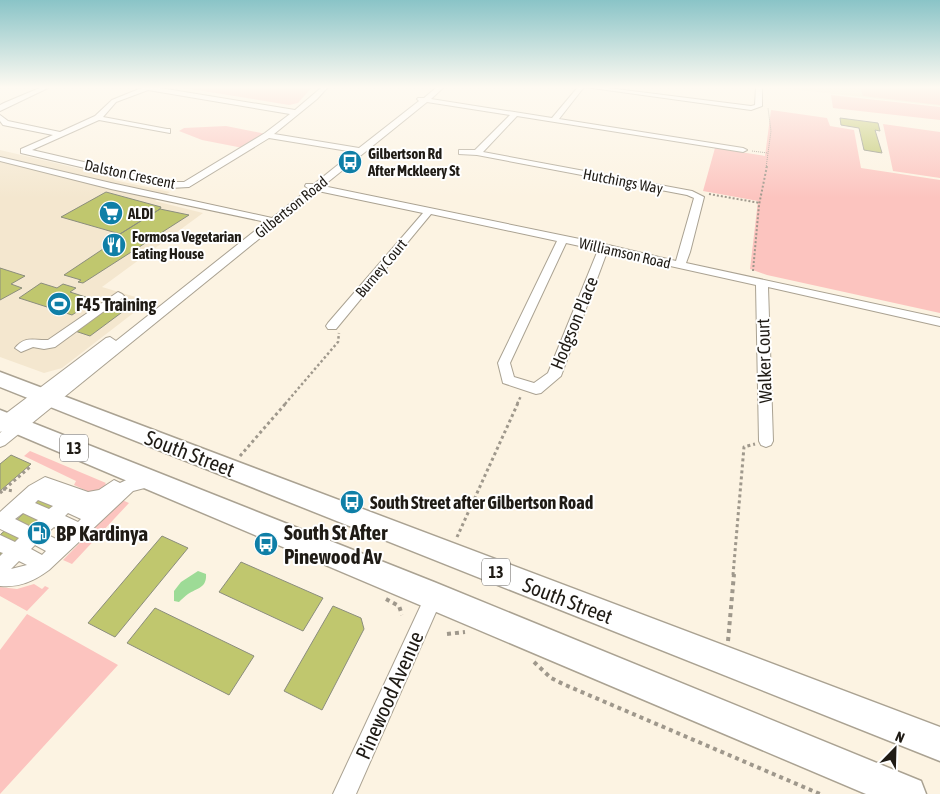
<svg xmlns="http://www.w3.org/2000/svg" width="940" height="794" font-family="'Asap Condensed',sans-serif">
  <rect width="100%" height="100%" fill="#fcf3e2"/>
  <path fill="#f4e7cf" d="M773,87H940V106Z
    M0,150L115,177L114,180L170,192L155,201L203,213L102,287L149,301L62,368L44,373L0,357Z"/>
  <path fill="#fcc4bf" d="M187,87H312L298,103L289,105L185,88Z
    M860,87H940V105L863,96Z
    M831,95L940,107V120L833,108Z
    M771,110L827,118L830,126L854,130L861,168L940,180V313L767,275L750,269L758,201L703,191L715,148L765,156Z
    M883,124L940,132V178L893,171Z
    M226,126L266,134L243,148L202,140L179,131L184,128Z
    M30,451L106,483L105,484L106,485L102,491L93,494L74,485L76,481L24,456Z
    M122,500L129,503L72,564L63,560Z
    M34,584L42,589L45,586L49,588L27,611L0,596V587L17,589Z
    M27,614L118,665L0,794V650Z"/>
  <path fill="#9ddb96" d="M198,571L206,574C207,588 197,588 188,594C185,596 182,599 179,602L174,601V591L181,582Z"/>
  <path fill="#c0c76e" stroke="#8b8d7d" d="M840,118L878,123L880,131L875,130L882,153L864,150L859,128L841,125Z
    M106,192L161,207L160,209L120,234L61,217Z
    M160,209L189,215L83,283L78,282L81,280L64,275L121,237L120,234Z
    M0,268L25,276L11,284L22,288L0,300Z
    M41,283L57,288L63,284L76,288L70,292L95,300L72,315L19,298Z
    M110,305L125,310L90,336L75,331Z
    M11,455L31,464L0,491V464Z
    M49,490L64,497L0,557V535Z
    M162,536L188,548L115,637L88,623Z
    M241,562L323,598L303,631L219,592Z
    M333,606L361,618L364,629L322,710L284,691Z
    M155,608L254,656L229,695L127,643Z"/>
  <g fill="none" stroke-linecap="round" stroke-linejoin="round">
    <g stroke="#aaa292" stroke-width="2">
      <path id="minor" d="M42,87H50L0,111V105L4,103Z
        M144,87H154L295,110L322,87H328L317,99L274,134L359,148L419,101L417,99L418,98H424L437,87H444L431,99L552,118L578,87H584L559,119L743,148L747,150L743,152L517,116L483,152L692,191L704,197L690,252L686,263L940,318V326L768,287L773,441L771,445L766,447L761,445L759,441L756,285L607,252L561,376L541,393L536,394L503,383L498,363L557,241L431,214L336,329H328L326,326L328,323L423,213L318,191L5,445L0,447V433L2,431L0,432V418L106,338L110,337L116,341L266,222L111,189L0,161V157L111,183L272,218L309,189L305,186L306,184H314L354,152L269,138L189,187L170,188L21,153V149L53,135L3,125L0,121V115L8,121L60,132L95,116L112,100ZM148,90L290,114L265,133L184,182H170L32,150L99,120L170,133V129H167L103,117L116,102ZM427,102L510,115L475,150H459V154L477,155L687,195L694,198L676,261L604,244L323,186ZM566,243L598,250L548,373L534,383L514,377L510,363Z
        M585,87H600L751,106L755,105L756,87H762V106L751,110Z
        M118,292L122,294L124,296L122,298L55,347L44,349L33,347L21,352L15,348C25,335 35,341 48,340Z
        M150,473L156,475L158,480L156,485L133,491L49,570C34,581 19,588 0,586V556L3,553L0,552V535L15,542L19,538L0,529V512L29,486L45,477L88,492L99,490L114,480L120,483L137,475ZM38,500L53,506L49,509L35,503ZM23,513L38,520L31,527L15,519ZM68,513L81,519L78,522L65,516ZM54,527L66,533L58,540L46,534ZM35,545L46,551L42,555L31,549ZM19,561L27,565L11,569Z
        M434,587L440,590L443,596L356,794H333L428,590Z"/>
    </g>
    <g stroke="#aaa292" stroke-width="3">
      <path id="highway" d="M0,372L940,727V761L0,387Z
        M0,410L434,582L921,781L926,794H866L0,427Z"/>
    </g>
    <path stroke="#9f988c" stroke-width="1" stroke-dasharray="1 1" stroke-linecap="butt" d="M752,151L768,153
      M766,168L771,131L768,108"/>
    <path stroke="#9f988c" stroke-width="2" stroke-dasharray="2 2" stroke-linecap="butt" d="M709,194L760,203
      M753,271L759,205L767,166"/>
    <path stroke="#9f988c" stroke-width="2.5" stroke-dasharray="2.5 2.5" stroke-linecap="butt" d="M285,404L338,342L339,333
      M517,404L521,396"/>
    <path stroke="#9f988c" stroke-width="3" stroke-dasharray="3 3" stroke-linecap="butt" d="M240,456L286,403
      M3,489L13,491
      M0,493L30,467
      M457,537L518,403
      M733,575L744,447L755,444"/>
    <path stroke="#9f988c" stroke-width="4" stroke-dasharray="4 4" stroke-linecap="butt" d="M386,599L399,606L402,615
      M447,634L465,632
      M728,641L734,574
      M534,662L551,678L563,684L820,794"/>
    <use href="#minor" fill="#fff" fill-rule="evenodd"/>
    <use href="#highway" fill="#fff" fill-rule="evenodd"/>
  </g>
  <linearGradient id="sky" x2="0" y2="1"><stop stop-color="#8ac4c7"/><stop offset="0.44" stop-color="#fefaf2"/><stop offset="1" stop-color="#fefaf2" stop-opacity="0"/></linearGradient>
  <rect width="940" height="198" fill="url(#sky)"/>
  <defs>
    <g id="bus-disc" transform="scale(1.25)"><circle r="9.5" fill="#0f7fa7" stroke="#fff"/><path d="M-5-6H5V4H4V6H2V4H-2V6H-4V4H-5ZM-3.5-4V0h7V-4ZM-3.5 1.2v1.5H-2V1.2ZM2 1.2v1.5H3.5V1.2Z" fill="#fff"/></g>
    <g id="supermarket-disc" transform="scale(1.25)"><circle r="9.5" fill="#0f7fa7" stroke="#fff"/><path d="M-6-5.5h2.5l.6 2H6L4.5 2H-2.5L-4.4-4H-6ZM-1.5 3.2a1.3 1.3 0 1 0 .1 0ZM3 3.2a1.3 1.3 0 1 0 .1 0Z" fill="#fff"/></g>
    <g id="restaurant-disc" transform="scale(1.25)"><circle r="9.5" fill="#0f7fa7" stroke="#fff"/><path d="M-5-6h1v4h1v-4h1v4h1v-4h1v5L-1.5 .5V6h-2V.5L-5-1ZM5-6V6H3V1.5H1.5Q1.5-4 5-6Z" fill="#fff"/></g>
    <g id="stadium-disc" transform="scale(1.25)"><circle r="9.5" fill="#0f7fa7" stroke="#fff"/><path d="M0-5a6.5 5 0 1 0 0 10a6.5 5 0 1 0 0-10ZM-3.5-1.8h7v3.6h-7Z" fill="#fff"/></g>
    <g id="fuel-disc" transform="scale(1.25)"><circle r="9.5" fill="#0f7fa7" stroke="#fff"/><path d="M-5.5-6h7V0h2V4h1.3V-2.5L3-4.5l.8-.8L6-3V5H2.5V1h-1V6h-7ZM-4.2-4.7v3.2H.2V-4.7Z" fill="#fff"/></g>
  </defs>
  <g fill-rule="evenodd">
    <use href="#bus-disc" x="350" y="162"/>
    <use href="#supermarket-disc" x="111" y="213"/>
    <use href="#restaurant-disc" x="114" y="245"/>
    <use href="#stadium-disc" x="59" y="304"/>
    <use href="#bus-disc" x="352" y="502"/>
    <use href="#fuel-disc" x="39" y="533"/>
    <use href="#bus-disc" x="266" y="544"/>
  </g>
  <g text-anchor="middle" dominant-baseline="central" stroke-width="4" stroke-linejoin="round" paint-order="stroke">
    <g font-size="15" font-weight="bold" fill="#1f1b15" stroke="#fff" text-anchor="start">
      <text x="368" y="153">Gilbertson Rd<tspan x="368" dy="17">After Mckleery St</tspan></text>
      <text x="128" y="213">ALDI</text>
      <text x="132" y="236">Formosa Vegetarian<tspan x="132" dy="17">Eating House</tspan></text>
    </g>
    <g font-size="15" fill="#1f1b15" stroke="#fff">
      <text transform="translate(130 174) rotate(12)">Dalston Crescent</text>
      <text transform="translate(623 181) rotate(11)">Hutchings Way</text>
      <text transform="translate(291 207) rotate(-39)">Gilbertson Road</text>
      <text transform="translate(625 253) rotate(13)">Williamson Road</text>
      <text transform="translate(381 268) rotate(-50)">Burney Court</text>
    </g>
    <g fill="#fff" stroke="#625f5b" stroke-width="1">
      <rect x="60" y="434.5" width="28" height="27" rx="4"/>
      <rect x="482" y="558.5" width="28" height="27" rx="4"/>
    </g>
    <g font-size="16" font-weight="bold" fill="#1f1b15">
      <text x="74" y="448">13</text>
      <text x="496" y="572">13</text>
    </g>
    <g font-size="18" font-weight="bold" fill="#1f1b15" stroke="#fff" text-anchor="start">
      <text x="76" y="304">F45 Training</text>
      <text x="370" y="502">South Street after Gilbertson Road</text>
    </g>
    <g font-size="18" fill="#1f1b15" stroke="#fff">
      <text transform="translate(574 323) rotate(-68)">Hodgson Place</text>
      <text transform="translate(764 361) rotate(-92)">Walker Court</text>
    </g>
    <g font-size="21" fill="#1f1b15" stroke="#fff">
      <text transform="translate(190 453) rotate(21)">South Street</text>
      <text transform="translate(568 600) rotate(21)">South Street</text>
      <text transform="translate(389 695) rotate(-66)">Pinewood Avenue</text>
    </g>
    <g font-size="21" font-weight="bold" fill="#1f1b15" stroke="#fff" text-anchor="start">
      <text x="284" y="532">South St After<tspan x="284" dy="24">Pinewood Av</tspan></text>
      <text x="56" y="533">BP Kardinya</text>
    </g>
  </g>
  <g transform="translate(895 749) rotate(23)" stroke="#ffffff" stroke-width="4" paint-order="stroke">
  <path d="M0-4L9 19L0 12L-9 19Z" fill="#1f1b15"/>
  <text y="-8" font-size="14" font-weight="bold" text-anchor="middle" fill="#1f1b15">N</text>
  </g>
</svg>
